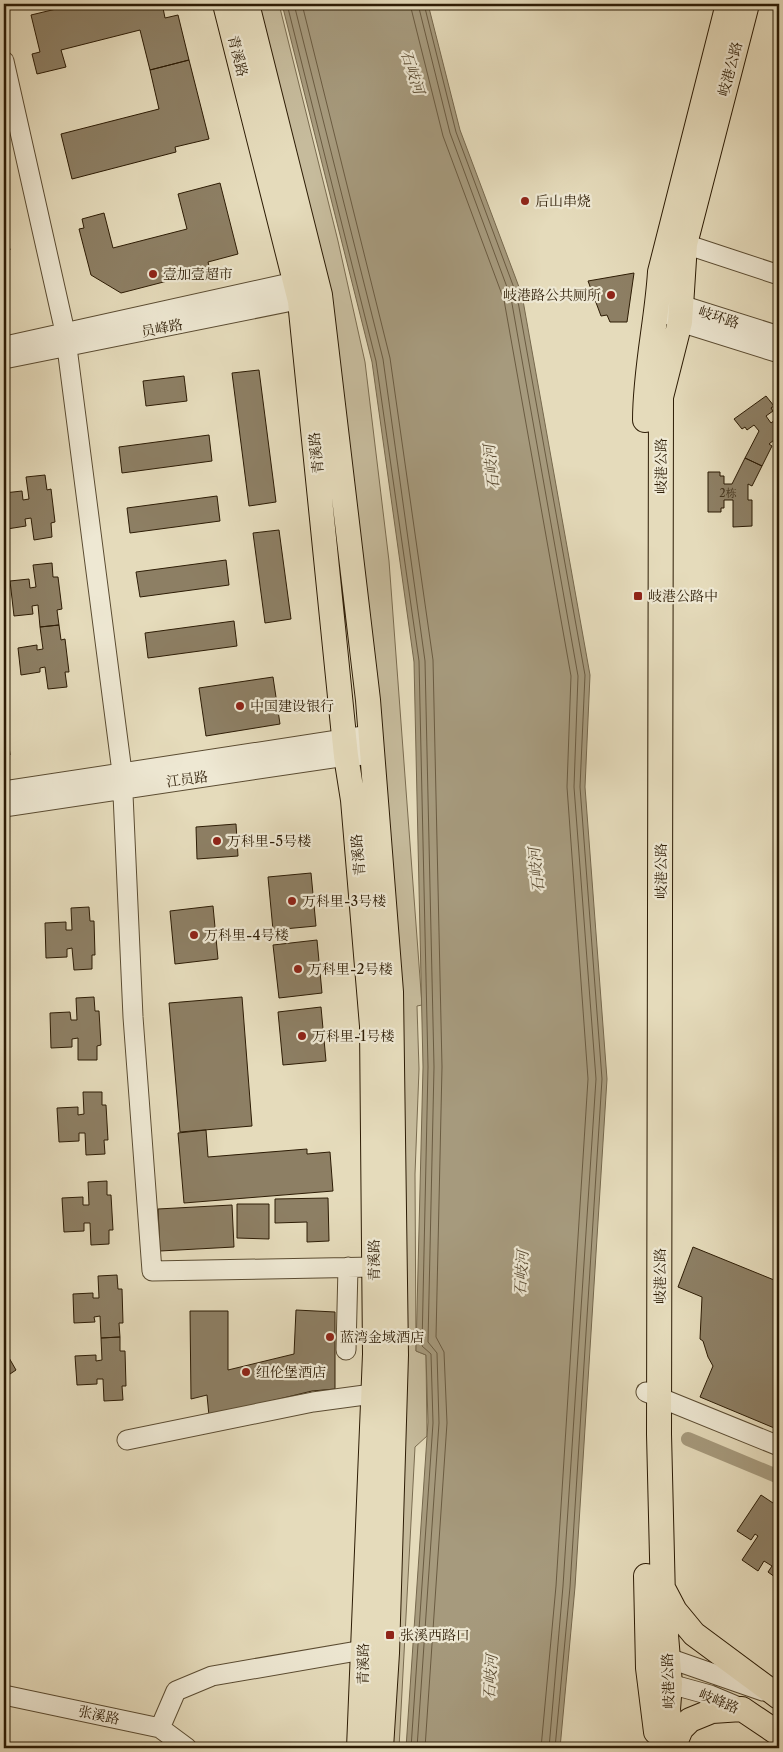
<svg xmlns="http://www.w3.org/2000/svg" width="783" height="1752" font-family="'Libre Caslon Text','Noto Serif SC',serif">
  <rect width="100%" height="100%" fill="#e5dbbb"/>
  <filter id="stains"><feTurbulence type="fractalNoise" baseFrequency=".004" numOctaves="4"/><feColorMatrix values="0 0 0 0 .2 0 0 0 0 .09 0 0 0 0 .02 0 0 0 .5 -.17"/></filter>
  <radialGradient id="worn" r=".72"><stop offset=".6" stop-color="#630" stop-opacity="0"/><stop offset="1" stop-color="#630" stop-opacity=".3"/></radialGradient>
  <path fill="#c6bb9c" stroke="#7a6c50" d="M255,4H279L338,241L365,362L389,561L422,1005L417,1006L419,1069L415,1174L416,1351L426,1355L427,1436L415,1447L399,1748H384L386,792Z"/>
  <path fill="#a69a7d" stroke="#76684d" d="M282,4H428L460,130L522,295L590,675L585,787L607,1079L575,1587L560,1748H406L428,1422L426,1355L416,1351L423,1067L414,662L372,362Z"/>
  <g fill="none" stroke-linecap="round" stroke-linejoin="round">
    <path stroke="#6a5b41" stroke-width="1" d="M287,4L376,361L419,661L428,1067L422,1346L431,1354L433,1423L411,1748
      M294,4L383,359L425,661L434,1067L428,1342L437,1353L439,1423L417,1748
      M302,4L390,358L433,660L442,1067L436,1337L444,1352L447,1423L425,1748
      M410,4L443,136L504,300L571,676L567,787L588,1079L556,1586L541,1748
      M418,4L450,133L511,298L578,676L574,787L596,1079L563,1586L549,1748
      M424,4L456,132L517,296L585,675L580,787L602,1079L570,1587L555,1748"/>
    <path stroke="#a69a7d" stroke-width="14" d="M688,1439L779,1477"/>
  </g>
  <path fill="#8d7f64" stroke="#2d1c05" d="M77,4H175L163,8L165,18L178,15L189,60L150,70L140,30L61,50L66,67L37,74L32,54L40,52L31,15Z
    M189,60L209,139L175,147L176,152L72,179L61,134L159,109L150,70Z
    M220,183L238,254L208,262L210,270L121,293L91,275L79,229L84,228L82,219L104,213L113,248L187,229L178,194Z
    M8,241L10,250L6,251L9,260L5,261L6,266H4V242Z
    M634,273L627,322H610L607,315L601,316L588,281Z
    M259,370L276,502L249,506L232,373Z
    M184,376L187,401L146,406L143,381Z
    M766,396L774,406L771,408L773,411L766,416L771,423L779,417V436L769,444L772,446L762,466L745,458L759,431L754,425L747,430L745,427L742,429L734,419Z
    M209,435L212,461L122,473L119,447Z
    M745,458L762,466L752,486L748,484V500H752V526L733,527V500H724V508H721V512H708V472H720V476H724V484H732Z
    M45,475L47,490L51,489L55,522L51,523L52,537L34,540L31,518L25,519L26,526L7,529L4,493L22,491L23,500L29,499L26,477Z
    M217,496L220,521L130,533L127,508Z
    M279,530L291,619L265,623L253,533Z
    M226,560L229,585L140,597L136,572Z
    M52,563L53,577H58L62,609L57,610L59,625L40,627L38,605L32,606L33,614L14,616L10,581L29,579L30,588L36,587L33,565Z
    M234,621L237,646L148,658L145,633Z
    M59,625L61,640L65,639L69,672H65L67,687L48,689L45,667L40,668V672L21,675L18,648L37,645V650L43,649L40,627Z
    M273,677L280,724L206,736L199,688Z
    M8,736L10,755H4V737Z
    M236,824L238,856L197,859L196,827Z
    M311,873L316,926L273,930L268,877Z
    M213,906L218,959L175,964L170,911Z
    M89,907L90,921H94L95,955H92V969L74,970L72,948L67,949V957L46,958L45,923L66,922V930H72L71,908Z
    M317,940L322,993L279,998L273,945Z
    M94,997L95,1011H99L101,1045L97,1046V1060H78V1038L72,1039V1047L51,1048L50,1013L70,1012L71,1020H77L76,998Z
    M242,997L252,1126L180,1132L169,1003Z
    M321,1007L326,1061L283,1065L278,1012Z
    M83,1092H102V1105H106L108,1140H104L105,1154L86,1155L85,1133H79V1141L59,1142L57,1108L78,1107V1115L84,1114Z
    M206,1130L208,1157L307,1149V1154L330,1152L333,1191L184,1203L178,1133Z
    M107,1181V1195H111L113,1230H109V1244L91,1245L90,1223H84V1231L64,1232L62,1198L83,1197V1205H89L88,1182Z
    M328,1198L329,1241L307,1242V1222L275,1223V1199Z
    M237,1204H269V1239L237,1238Z
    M232,1205L234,1247L160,1251L158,1209Z
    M693,1247L779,1282V1430L700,1397L713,1366L708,1357L703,1341L700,1339L702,1297L678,1287Z
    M117,1275L118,1289H122L123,1323H119L120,1337L101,1338L100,1316L94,1317L95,1322L74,1323L73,1294L93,1293V1298H99L98,1276Z
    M296,1310L335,1312V1389L312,1391L209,1416L207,1395L191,1399L190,1311H228V1370L294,1354Z
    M120,1337V1351H125L126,1386H122L123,1400L104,1401L103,1379H97V1384L77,1385L75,1356L96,1355V1361L102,1360L101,1338Z
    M4,1349L16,1370L4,1378Z
    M761,1495L779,1507V1580L768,1572L772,1566L764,1561L758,1571L742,1560L758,1536L755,1534L751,1540L737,1531Z"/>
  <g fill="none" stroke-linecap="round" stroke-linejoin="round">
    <g stroke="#5b4c32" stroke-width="21">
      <path id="minor" d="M4,61L65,332L122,772L133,1017L152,1271L374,1267
        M685,244L779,275
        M668,306L681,305L779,336
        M658,307L680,322L779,353
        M10,345L308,279
        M4,359L312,297
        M4,791L370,735
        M4,807L346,756L371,755
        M346,1350L348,1267
        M646,1392L779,1446
        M127,1440L313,1402L387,1392
        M4,1695L160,1728L187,1748
        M741,1708L710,1695L670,1684L648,1668L668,1658L763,1691
        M160,1728L176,1691L212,1676L363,1650L377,1652"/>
    </g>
    <g stroke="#2d1c05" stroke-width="26">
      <path id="major" d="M225,4L300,301L346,756L353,800L372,1026L375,1354L359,1748
        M247,4L320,295L368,700L391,992L396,1355L387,1653L381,1748
        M645,420C645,370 657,321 660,272L728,4
        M646,1576L648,1668L656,1732
        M664,1590L675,1611L694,1634L779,1697
        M672,1748L668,1709L670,1684L663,1598L659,1434L661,397L680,322L685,244L747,4
        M673,1748L681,1729L690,1720L712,1711L742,1709L779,1734"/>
    </g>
    <use href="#minor" stroke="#eee8d3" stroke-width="19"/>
    <use href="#major" stroke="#e5dbbb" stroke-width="24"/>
  </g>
  <g fill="#8f2418" stroke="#eee8d3" stroke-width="2">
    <circle cx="525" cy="201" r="5"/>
    <circle cx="153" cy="274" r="5"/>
    <circle cx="611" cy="295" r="5"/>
    <rect x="633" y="591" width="10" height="10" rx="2.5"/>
    <circle cx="240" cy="706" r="5"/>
    <circle cx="217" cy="841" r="5"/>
    <circle cx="292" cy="901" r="5"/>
    <circle cx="194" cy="935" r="5"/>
    <circle cx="298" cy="969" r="5"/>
    <circle cx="302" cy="1036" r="5"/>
    <circle cx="330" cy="1337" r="5"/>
    <circle cx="246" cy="1372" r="5"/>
    <rect x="385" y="1630" width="10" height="10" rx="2.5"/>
  </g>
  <g text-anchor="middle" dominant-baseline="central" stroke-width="4.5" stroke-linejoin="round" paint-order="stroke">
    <g font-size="11" fill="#45351d">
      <text x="728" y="493">2栋</text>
    </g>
    <g font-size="14" fill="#2d1c05" stroke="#eee8d3">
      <text transform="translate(238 56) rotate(76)">青溪路</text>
      <text transform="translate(730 69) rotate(-75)">岐港公路</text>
      <text transform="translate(719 317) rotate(18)">岐环路</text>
      <text transform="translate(162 328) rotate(-11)">员峰路</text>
      <text transform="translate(316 453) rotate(-96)">青溪路</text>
      <text transform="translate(661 466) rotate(-90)">岐港公路</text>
      <text transform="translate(187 779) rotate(-8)">江员路</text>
      <text transform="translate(358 855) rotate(-95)">青溪路</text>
      <text transform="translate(661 871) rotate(-90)">岐港公路</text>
      <text transform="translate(374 1260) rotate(-91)">青溪路</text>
      <text transform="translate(660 1276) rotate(-90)">岐港公路</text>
      <text transform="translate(363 1664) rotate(-89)">青溪路</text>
      <text transform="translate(668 1681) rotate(-92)">岐港公路</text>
      <text transform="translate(719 1701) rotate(22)">岐峰路</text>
      <text transform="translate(99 1715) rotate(12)">张溪路</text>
    </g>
    <g font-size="14" fill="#2d1c05" stroke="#eee8d3" text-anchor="start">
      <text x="535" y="201">后山串烧</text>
      <text x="163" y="274">壹加壹超市</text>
      <text x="601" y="295" text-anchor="end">岐港路公共厕所</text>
      <text x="648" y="596">岐港公路中</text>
      <text x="250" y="706">中国建设银行</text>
      <text x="227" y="841">万科里-5号楼</text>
      <text x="302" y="901">万科里-3号楼</text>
      <text x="204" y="935">万科里-4号楼</text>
      <text x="308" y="969">万科里-2号楼</text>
      <text x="312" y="1036">万科里-1号楼</text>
      <text x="340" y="1337">蓝湾金域酒店</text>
      <text x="256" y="1372">纽伦堡酒店</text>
      <text x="400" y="1635">张溪西路口</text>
    </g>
    <g font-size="15" font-style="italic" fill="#5d4e35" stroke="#eee8d3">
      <text transform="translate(413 72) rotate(72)">石岐河</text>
      <text transform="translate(491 467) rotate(-96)">石岐河</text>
      <text transform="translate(536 870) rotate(-96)">石岐河</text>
      <text transform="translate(521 1273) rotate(-86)">石岐河</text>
      <text transform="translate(490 1677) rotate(-86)">石岐河</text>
    </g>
  </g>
  <rect width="783" height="1752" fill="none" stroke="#e5dbbb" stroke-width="20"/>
  <rect x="5" y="5" width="773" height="1742" fill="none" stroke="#2d1c05" stroke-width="2.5"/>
  <rect x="10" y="10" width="763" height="1732" fill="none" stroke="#2d1c05"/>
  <rect width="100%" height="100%" filter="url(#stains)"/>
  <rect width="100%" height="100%" fill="url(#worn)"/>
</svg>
